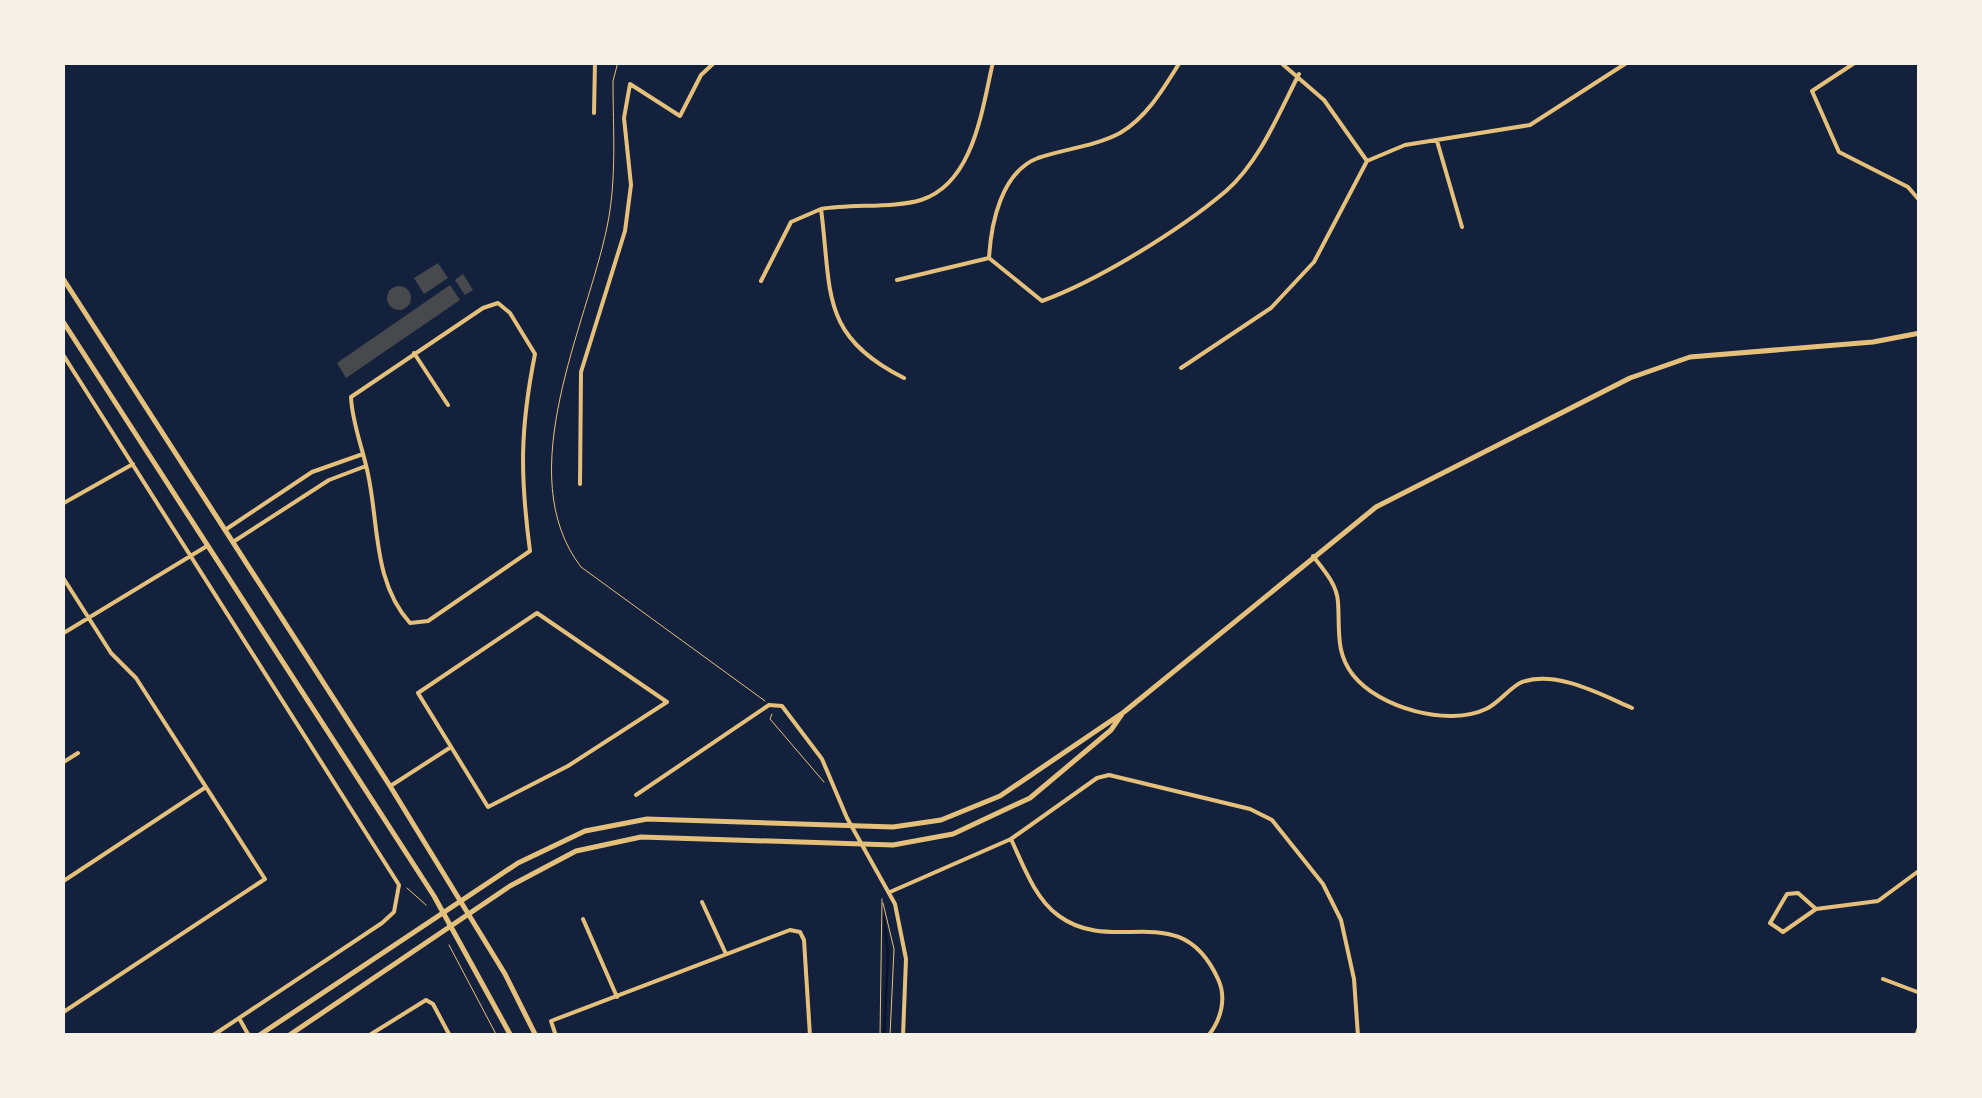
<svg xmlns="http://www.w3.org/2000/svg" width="1982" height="1098" font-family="'Alegreya Sans',sans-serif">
  <rect width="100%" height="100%" fill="#14213d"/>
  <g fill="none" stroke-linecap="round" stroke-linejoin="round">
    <path stroke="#0b132b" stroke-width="2.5" d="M884,1036L888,953L884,917"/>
  </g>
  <path fill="#48494c" d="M438,263L448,278L424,294L414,278Z
    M463,274L473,290L465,295L455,280Z
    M450,285L460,300L346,378L337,363Z
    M387 298a12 12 0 1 1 24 0a12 12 0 1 1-24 0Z"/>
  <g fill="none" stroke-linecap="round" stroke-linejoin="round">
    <path stroke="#e5c07b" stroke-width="1" d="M618,62L613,81C613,129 617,180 607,227C587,325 510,474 581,567L765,701
      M772,714L770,719L824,782
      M407,888L426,905
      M883,903L894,949L890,1036
      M449,945L497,1036
      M880,1036L882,899"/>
    <path stroke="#e5c07b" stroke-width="4" d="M1280,62L1324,100L1367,161
      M1856,62L1812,91L1839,152L1908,187L1920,201
      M594,113L595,62
      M1437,141L1462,227
      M989,258L1042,301C1099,280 1180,230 1226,191C1260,161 1279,113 1299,74
      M897,280L989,258C991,224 1001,172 1038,158C1064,149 1096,146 1120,133C1147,117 1164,88 1180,62
      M761,281L791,222L821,209
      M498,303L510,313L535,354C520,429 520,475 530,551L428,621L410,623C373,582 379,525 368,474C363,449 352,423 351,397L483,308Z
      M62,353L399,885L394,912L382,923L212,1036
      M414,353L448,405
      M1181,368L1271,308L1314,262L1367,161L1405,145L1530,125L1628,62
      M904,378C819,335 832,292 821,209C850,204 895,208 921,200C974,183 982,109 993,62
      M580,484L581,372L625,231L631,185L624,118L630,84L680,116L701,75L715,62
      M62,504L133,464
      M225,530L312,472L363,454
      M233,542L329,480L366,466
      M1313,556C1323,569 1337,584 1338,602C1340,629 1335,652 1353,675C1379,708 1448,727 1486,709C1499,703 1510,687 1522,682C1557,670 1602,695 1632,708
      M62,576L111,653L136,678L265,879L62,1013
      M537,613L667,702L568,766L488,807L418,693Z
      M62,634L207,546
      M62,763L78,753
      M392,785L451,747
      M636,795L769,705L782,706L822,759L847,818L895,904L906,959L903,1036
      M1011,839C1023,865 1035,899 1059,916C1115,957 1180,896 1218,979C1227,998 1221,1020 1208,1036
      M62,882L206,787
      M890,892L1011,839L1097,778L1109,775L1250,809L1272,820L1323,884L1341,920L1354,979L1358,1036
      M702,902L726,954
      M1816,909L1798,893L1787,894L1770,923L1783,932L1816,909L1878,901L1920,870
      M583,919L617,997
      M1883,979L1920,993
      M239,1018L249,1036
      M368,1036L426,1000L433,1004L450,1036
      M556,1036L551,1021L790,930L800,932L804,940L810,1036
      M1916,1036L1920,1025"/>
    <path stroke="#e5c07b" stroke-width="5" d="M62,277L390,786L505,974L536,1036
      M62,320L434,896L511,1036"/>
    <path stroke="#e5c07b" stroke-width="5" d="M258,1036L518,863L585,831L647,819L893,827L941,820L1000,796L1124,712L1376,507L1630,378L1690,357L1873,342L1920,333
      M288,1036L510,886L576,851L641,837L893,845L953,834L1030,798L1111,730L1122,714"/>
  </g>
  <rect width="1982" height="1098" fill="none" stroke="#f6f1e7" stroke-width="130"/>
</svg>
